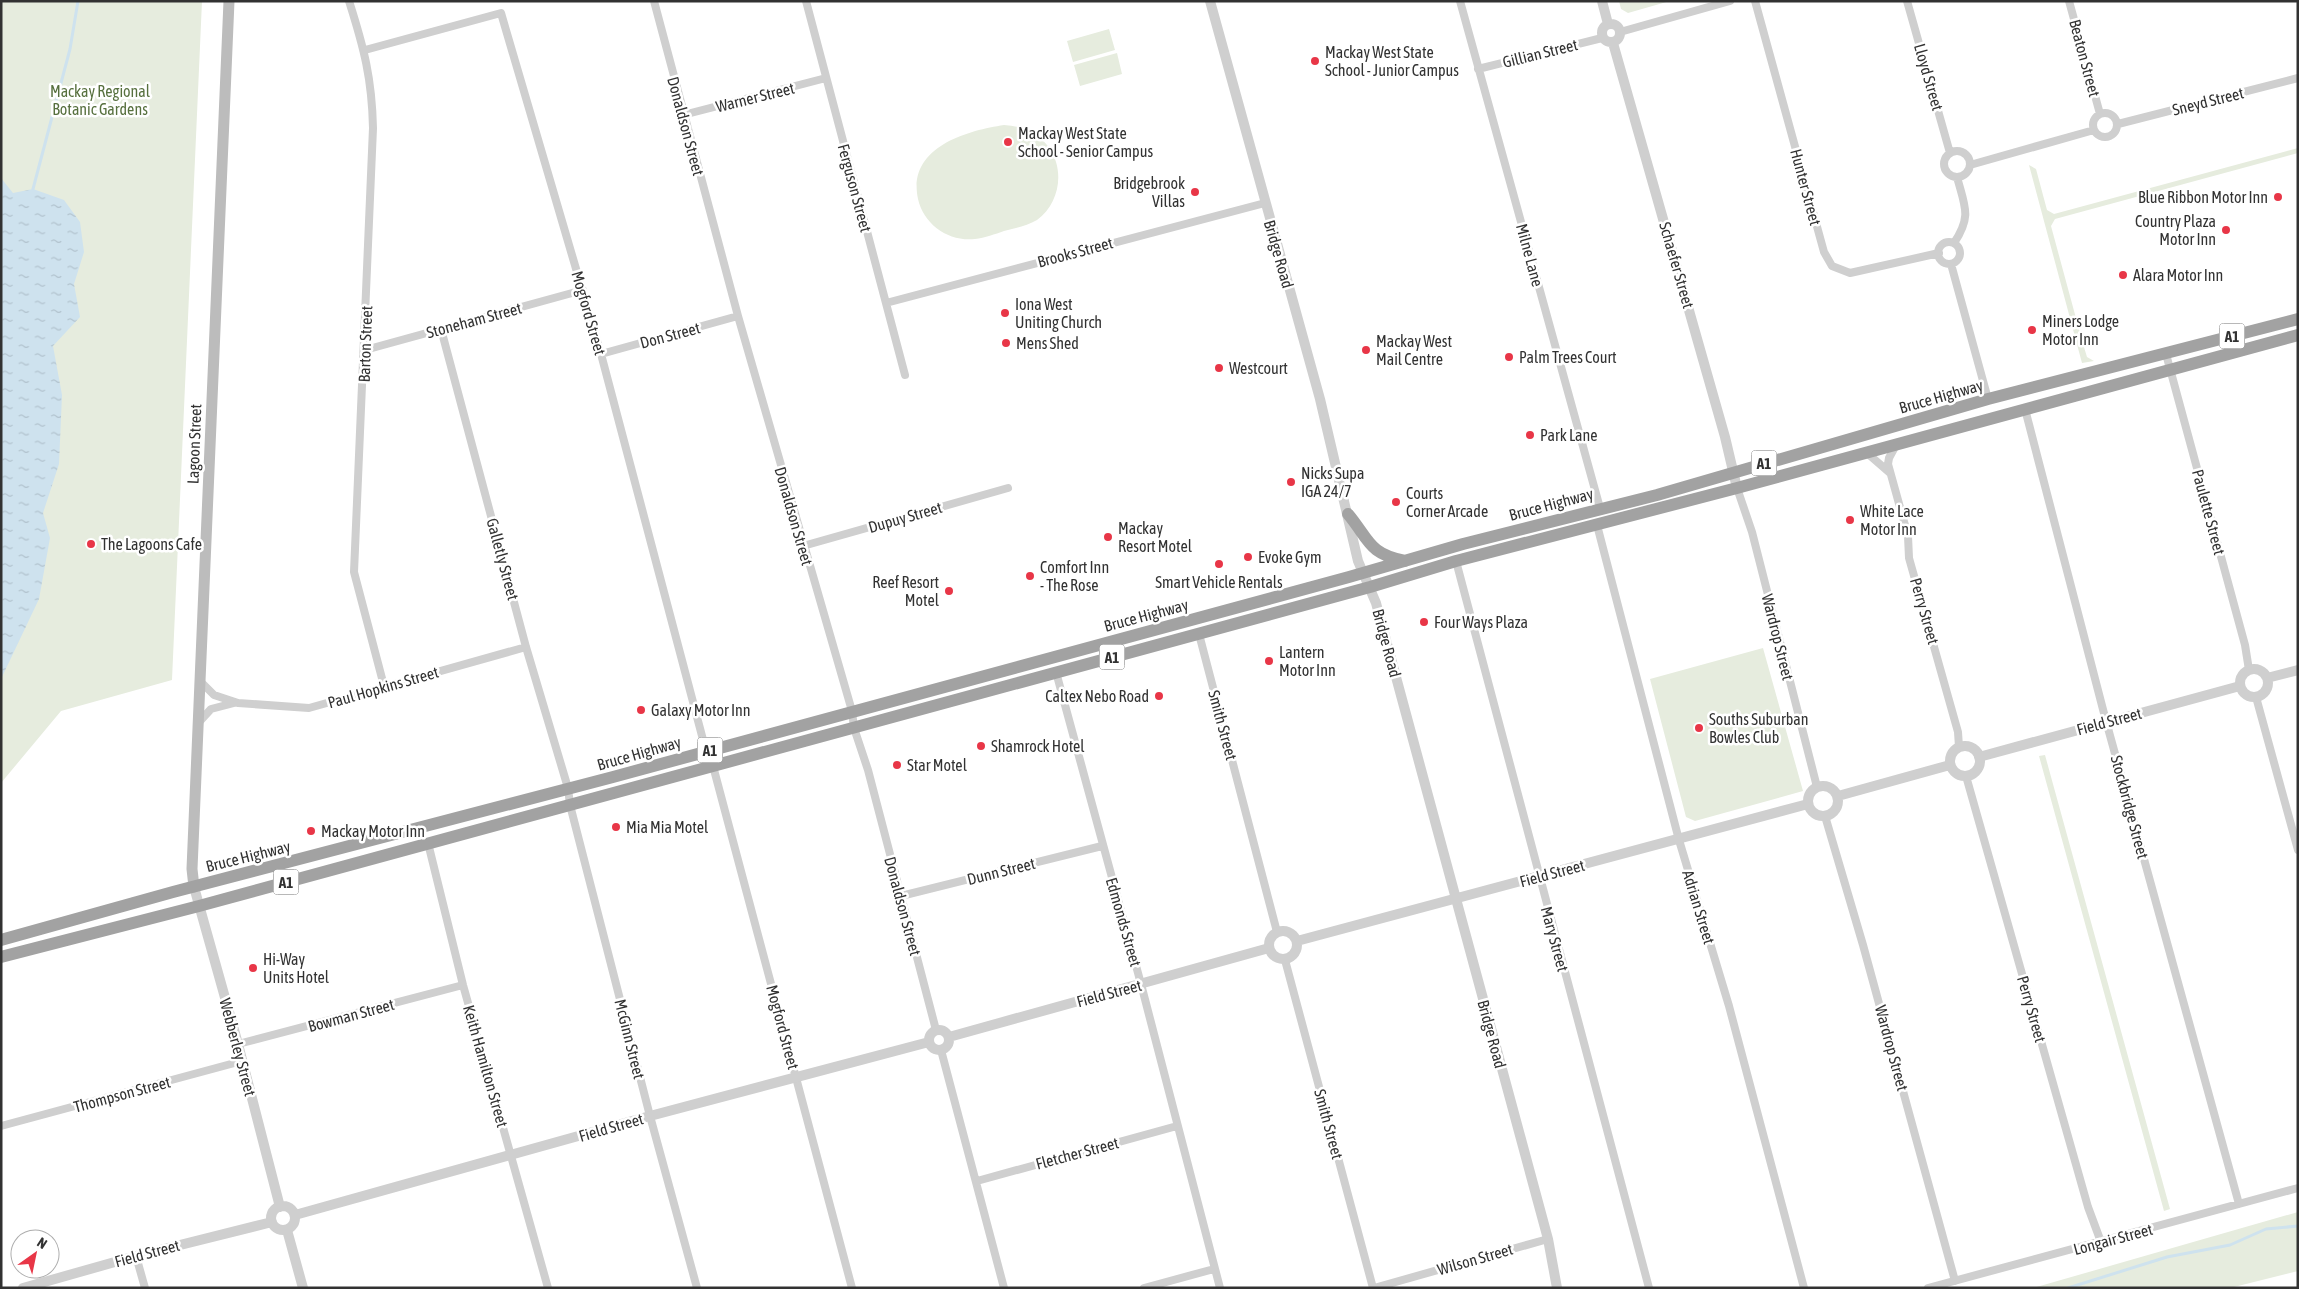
<svg xmlns="http://www.w3.org/2000/svg" width="2299" height="1289" font-family="'Asap Condensed',sans-serif">
  <defs>
    <pattern id="water-ripples" width="26" height="14" patternUnits="userSpaceOnUse" patternTransform="scale(1.25)"><rect width="26" height="14" fill="#cee2ee"/><path d="M2 4q2-2 4 0t4 0M15 11q2-2 4 0t4 0" fill="none" stroke="#b1c2cd"/></pattern>
  </defs>
  <rect width="100%" height="100%" fill="#fff"/>
  <path fill="#e6ecde" d="M1,1H202L172,680L61,711L1,783Z
    M1619,1H1670L1628,13L1621,9Z
    M1109,29L1115,50L1073,62L1067,41Z
    M1117,53L1122,74L1080,86L1074,65Z
    M1004,125C1023,126 1039,133 1050,149C1065,172 1059,204 1037,220C1027,226 1015,228 1004,231C995,234 985,238 975,239C949,242 924,225 918,199C907,148 965,131 1004,125Z
    M2298,148V153L2055,219L2051,226L2083,344L2087,357L2094,361L2082,363L2029,165L2036,169L2047,210L2054,214Z
    M1763,648L1803,791L1695,821L1686,817L1650,679Z
    M2045,755L2170,1209L2164,1211L2039,756Z
    M2298,1212V1271L2230,1288H2033Z"/>
  <path fill="url(#water-ripples)" d="M1,178L13,193L33,189L64,200L80,222L84,252L74,284L80,317L53,346L62,395L59,464L43,513L50,538L39,599L1,679Z"/>
  <g fill="none" stroke-linecap="round" stroke-linejoin="round">
    <path stroke="#cee2ee" stroke-width="3" d="M33,189L70,49L78,1
      M2068,1288L2167,1257L2230,1245L2266,1229L2298,1226"/>
    <path stroke="#cfcfcf" stroke-width="8" d="M349,1C364,48 372,79 373,128L354,572L384,686
      M654,1L738,316L852,711L854,728L868,770L936,1030
      M806,1L905,375
      M1460,1L1600,508
      M1755,1L1824,252L1832,266L1850,273L1939,253
      M1907,1L1950,153
      M2069,1L2100,114
      M1620,32L1730,1
      M365,50L501,13L601,354L706,751
      M1478,69L1602,38
      M2093 125a12 12 0 1 1 24 0a12 12 0 1 1-24 0Z
      M683,115L826,78
      M2118,124L2298,78
      M1944 164a13 13 0 1 1 26 0a13 13 0 1 1-26 0Z
      M1970,165L2094,130
      M1938 253a11 11 0 1 1 22 0a11 11 0 1 1-22 0Z
      M1954,243C1972,216 1965,207 1957,177
      M1951,264L1988,399
      M886,303L1265,203
      M441,329L526,647L568,788L570,805L650,1116L697,1288
      M365,350L583,290
      M601,354L738,316
      M2166,354L2245,645L2249,670
      M2025,409L2106,721L2239,1204
      M1896,445L1889,458L1888,464L1908,536L1909,558L1958,732L1959,747
      M1867,453L1890,473
      M1737,488L1752,532L1817,787
      M1597,525L1679,840L1729,1006L1804,1288
      M803,546L1008,488
      M1456,561L1649,1288
      M1199,634L1277,932
      M1056,672L1141,984L1220,1288
      M200,681L214,695L238,703L309,708L526,647
      M2256,697L2298,850
      M200,721L211,709L234,703
      M713,766L852,1288
      M1966,776L2088,1207L2101,1242
      M1825,816L1863,945L1955,1281
      M428,843L463,985L548,1288
      M901,896L1102,846
      M1285,960L1373,1288
      M238,1044L463,985
      M941,1050L1004,1288
      M1,1126L242,1061
      M977,1181L1177,1126
      M136,1256L145,1288
      M1144,1288L1214,1269
      M1374,1288L1548,1239
      M1928,1288L2298,1188"/>
    <path stroke="#cfcfcf" stroke-width="10" d="M1210,1L1320,399L1358,561L1376,603L1548,1239L1557,1288
      M1602,1L1608,24
      M1602 33a9 9 0 1 1 18 0a9 9 0 1 1-18 0Z
      M1613,43L1725,437L1737,488
      M2240 683a14 14 0 1 1 28 0a14 14 0 1 1-28 0Z
      M2267,678L2298,670
      M1950 761a15 15 0 1 1 30 0a15 15 0 1 1-30 0Z
      M1979,757L2240,686
      M1808 801a15 15 0 1 1 30 0a15 15 0 1 1-30 0Z
      M1838,796L1950,765
      M194,887L238,1044L280,1207
      M1269 945a14 14 0 1 1 28 0a14 14 0 1 1-28 0Z
      M1297,941L1808,804
      M929 1040a10 10 0 1 1 20 0a10 10 0 1 1-20 0Z
      M949,1037L1269,948
      M271 1218a12 12 0 1 1 24 0a12 12 0 1 1-24 0Z
      M295,1215L650,1116L929,1042
      M287,1230L303,1288
      M23,1288L136,1256L272,1222"/>
    <path stroke="#bcbcbc" stroke-width="11" d="M194,887L192,869L229,1"/>
    <path stroke="#a2a2a2" stroke-width="12" d="M1348,514C1369,539 1368,554 1405,561
      M1,940L173,892L613,777L1349,577L1463,544L1657,495L1988,399L2298,319
      M1,957L199,906L1370,587L1456,561L1737,488L2298,335"/>
  </g>
  <g fill="#e83647" stroke="#fff" stroke-width="2">
    <circle cx="1315" cy="61" r="5"/>
    <circle cx="1008" cy="142" r="5"/>
    <circle cx="1195" cy="192" r="5"/>
    <circle cx="2278" cy="197" r="5"/>
    <circle cx="2226" cy="230" r="5"/>
    <circle cx="2123" cy="275" r="5"/>
    <circle cx="1005" cy="313" r="5"/>
    <circle cx="2032" cy="330" r="5"/>
    <circle cx="1006" cy="343" r="5"/>
    <circle cx="1366" cy="350" r="5"/>
    <circle cx="1509" cy="357" r="5"/>
    <circle cx="1219" cy="368" r="5"/>
    <circle cx="1530" cy="435" r="5"/>
    <circle cx="1291" cy="482" r="5"/>
    <circle cx="1396" cy="502" r="5"/>
    <circle cx="1850" cy="520" r="5"/>
    <circle cx="1108" cy="537" r="5"/>
    <circle cx="91" cy="544" r="5"/>
    <circle cx="1248" cy="557" r="5"/>
    <circle cx="1219" cy="564" r="5"/>
    <circle cx="1030" cy="576" r="5"/>
    <circle cx="949" cy="591" r="5"/>
    <circle cx="1424" cy="622" r="5"/>
    <circle cx="1269" cy="661" r="5"/>
    <circle cx="1159" cy="696" r="5"/>
    <circle cx="641" cy="710" r="5"/>
    <circle cx="1699" cy="728" r="5"/>
    <circle cx="981" cy="746" r="5"/>
    <circle cx="897" cy="765" r="5"/>
    <circle cx="616" cy="827" r="5"/>
    <circle cx="311" cy="831" r="5"/>
    <circle cx="253" cy="968" r="5"/>
  </g>
  <g text-anchor="middle" dominant-baseline="central" stroke-width="5" stroke-linejoin="round" paint-order="stroke">
    <g fill="#fff" stroke="#707070" stroke-width="1">
      <rect x="2219.5" y="323.5" width="25" height="25" rx="4"/>
      <rect x="1751.5" y="450.5" width="25" height="25" rx="4"/>
      <rect x="1099.5" y="644.5" width="25" height="25" rx="4"/>
      <rect x="697.5" y="737.5" width="25" height="25" rx="4"/>
      <rect x="273.5" y="869.5" width="25" height="25" rx="4"/>
    </g>
    <g font-size="15" font-weight="bold" fill="#323232">
      <text x="2232" y="336">A1</text>
      <text x="1764" y="463">A1</text>
      <text x="1112" y="657">A1</text>
      <text x="710" y="750">A1</text>
      <text x="286" y="882">A1</text>
    </g>
    <g font-size="16" fill="#323232" stroke="#fff" text-anchor="start">
      <text x="1325" y="52">Mackay West State<tspan x="1325" dy="18">School - Junior Campus</tspan></text>
      <text x="1018" y="133">Mackay West State<tspan x="1018" dy="18">School - Senior Campus</tspan></text>
      <text x="1185" y="183" text-anchor="end">Bridgebrook<tspan x="1185" dy="18">Villas</tspan></text>
      <text x="2268" y="197" text-anchor="end">Blue Ribbon Motor Inn</text>
      <text x="2216" y="221" text-anchor="end">Country Plaza<tspan x="2216" dy="18">Motor Inn</tspan></text>
      <text x="2133" y="275">Alara Motor Inn</text>
      <text x="1015" y="304">Iona West<tspan x="1015" dy="18">Uniting Church</tspan></text>
      <text x="2042" y="321">Miners Lodge<tspan x="2042" dy="18">Motor Inn</tspan></text>
      <text x="1376" y="341">Mackay West<tspan x="1376" dy="18">Mail Centre</tspan></text>
      <text x="1016" y="343">Mens Shed</text>
      <text x="1519" y="357">Palm Trees Court</text>
      <text x="1229" y="368">Westcourt</text>
      <text x="1540" y="435">Park Lane</text>
      <text x="1301" y="473">Nicks Supa<tspan x="1301" dy="18">IGA 24/7</tspan></text>
      <text x="1406" y="493">Courts<tspan x="1406" dy="18">Corner Arcade</tspan></text>
      <text x="1860" y="511">White Lace<tspan x="1860" dy="18">Motor Inn</tspan></text>
      <text x="1118" y="528">Mackay<tspan x="1118" dy="18">Resort Motel</tspan></text>
      <text x="101" y="544">The Lagoons Cafe</text>
      <text x="1258" y="557">Evoke Gym</text>
      <text x="1040" y="567">Comfort Inn<tspan x="1040" dy="18">- The Rose</tspan></text>
      <text x="939" y="582" text-anchor="end">Reef Resort<tspan x="939" dy="18">Motel</tspan></text>
      <text x="1219" y="582" text-anchor="middle">Smart Vehicle Rentals</text>
      <text x="1434" y="622">Four Ways Plaza</text>
      <text x="1279" y="652">Lantern<tspan x="1279" dy="18">Motor Inn</tspan></text>
      <text x="1149" y="696" text-anchor="end">Caltex Nebo Road</text>
      <text x="651" y="710">Galaxy Motor Inn</text>
      <text x="1709" y="719">Souths Suburban<tspan x="1709" dy="18">Bowles Club</tspan></text>
      <text x="991" y="746">Shamrock Hotel</text>
      <text x="907" y="765">Star Motel</text>
      <text x="626" y="827">Mia Mia Motel</text>
      <text x="321" y="831">Mackay Motor Inn</text>
      <text x="263" y="959">Hi-Way<tspan x="263" dy="18">Units Hotel</tspan></text>
    </g>
    <g font-size="16" fill="#323232" stroke="#fff">
      <text transform="translate(1540 53) rotate(-14)">Gillian Street</text>
      <text transform="translate(2085 58) rotate(75)">Beaton Street</text>
      <text transform="translate(1929 77) rotate(74)">Lloyd Street</text>
      <text transform="translate(755 97) rotate(-14)">Warner Street</text>
      <text transform="translate(2208 101) rotate(-14)">Sneyd Street</text>
      <text transform="translate(686 126) rotate(75)">Donaldson Street</text>
      <text transform="translate(1806 187) rotate(75)">Hunter Street</text>
      <text transform="translate(855 188) rotate(75)">Ferguson Street</text>
      <text transform="translate(1075 252) rotate(-15)">Brooks Street</text>
      <text transform="translate(1279 254) rotate(74)">Bridge Road</text>
      <text transform="translate(1530 255) rotate(75)">Milne Lane</text>
      <text transform="translate(1677 265) rotate(74)">Schaefer Street</text>
      <text transform="translate(589 313) rotate(74)">Mogford Street</text>
      <text transform="translate(474 320) rotate(-15)">Stoneham Street</text>
      <text transform="translate(670 335) rotate(-15)">Don Street</text>
      <text transform="translate(365 344) rotate(-88)">Barton Street</text>
      <text transform="translate(1941 396) rotate(-16)">Bruce Highway</text>
      <text transform="translate(194 444) rotate(-88)">Lagoon Street</text>
      <text transform="translate(1551 504) rotate(-15)">Bruce Highway</text>
      <text transform="translate(2209 512) rotate(75)">Paulette Street</text>
      <text transform="translate(794 516) rotate(74)">Donaldson Street</text>
      <text transform="translate(905 517) rotate(-16)">Dupuy Street</text>
      <text transform="translate(503 559) rotate(75)">Galletly Street</text>
      <text transform="translate(1925 611) rotate(74)">Perry Street</text>
      <text transform="translate(1146 615) rotate(-15)">Bruce Highway</text>
      <text transform="translate(1778 637) rotate(76)">Wardrop Street</text>
      <text transform="translate(1387 643) rotate(75)">Bridge Road</text>
      <text transform="translate(383 687) rotate(-16)">Paul Hopkins Street</text>
      <text transform="translate(2109 721) rotate(-15)">Field Street</text>
      <text transform="translate(1223 725) rotate(75)">Smith Street</text>
      <text transform="translate(639 753) rotate(-16)">Bruce Highway</text>
      <text transform="translate(2130 807) rotate(75)">Stockbridge Street</text>
      <text transform="translate(248 856) rotate(-14)">Bruce Highway</text>
      <text transform="translate(1001 871) rotate(-14)">Dunn Street</text>
      <text transform="translate(1552 873) rotate(-15)">Field Street</text>
      <text transform="translate(903 906) rotate(75)">Donaldson Street</text>
      <text transform="translate(1699 907) rotate(73)">Adrian Street</text>
      <text transform="translate(1124 922) rotate(74)">Edmonds Street</text>
      <text transform="translate(1555 939) rotate(75)">Mary Street</text>
      <text transform="translate(1109 993) rotate(-15)">Field Street</text>
      <text transform="translate(2032 1009) rotate(74)">Perry Street</text>
      <text transform="translate(351 1015) rotate(-15)">Bowman Street</text>
      <text transform="translate(783 1027) rotate(75)">Mogford Street</text>
      <text transform="translate(1492 1034) rotate(75)">Bridge Road</text>
      <text transform="translate(630 1039) rotate(76)">McGinn Street</text>
      <text transform="translate(238 1047) rotate(75)">Webberley Street</text>
      <text transform="translate(1892 1048) rotate(75)">Wardrop Street</text>
      <text transform="translate(486 1066) rotate(74)">Keith Hamilton Street</text>
      <text transform="translate(122 1094) rotate(-15)">Thompson Street</text>
      <text transform="translate(1329 1124) rotate(75)">Smith Street</text>
      <text transform="translate(611 1127) rotate(-16)">Field Street</text>
      <text transform="translate(1077 1153) rotate(-15)">Fletcher Street</text>
      <text transform="translate(2113 1239) rotate(-15)">Longair Street</text>
      <text transform="translate(147 1253) rotate(-15)">Field Street</text>
      <text transform="translate(1475 1259) rotate(-16)">Wilson Street</text>
    </g>
    <g font-size="16" fill="#57703e" stroke="#fff">
      <text x="100" y="91">Mackay Regional<tspan x="100" dy="18">Botanic Gardens</tspan></text>
    </g>
  </g>
  <rect width="2299" height="1289" fill="none" stroke="#323232" stroke-width="5"/>
  <g transform="translate(35 1254) rotate(33)"><circle r="24" fill="#ffffff" stroke="#adadad"/>
  <path d="M0-4L9 19L0 12L-9 19Z" fill="#e83647"/>
  <text y="-8" font-size="14" font-weight="bold" text-anchor="middle" fill="#323232">N</text>
  </g>
</svg>
